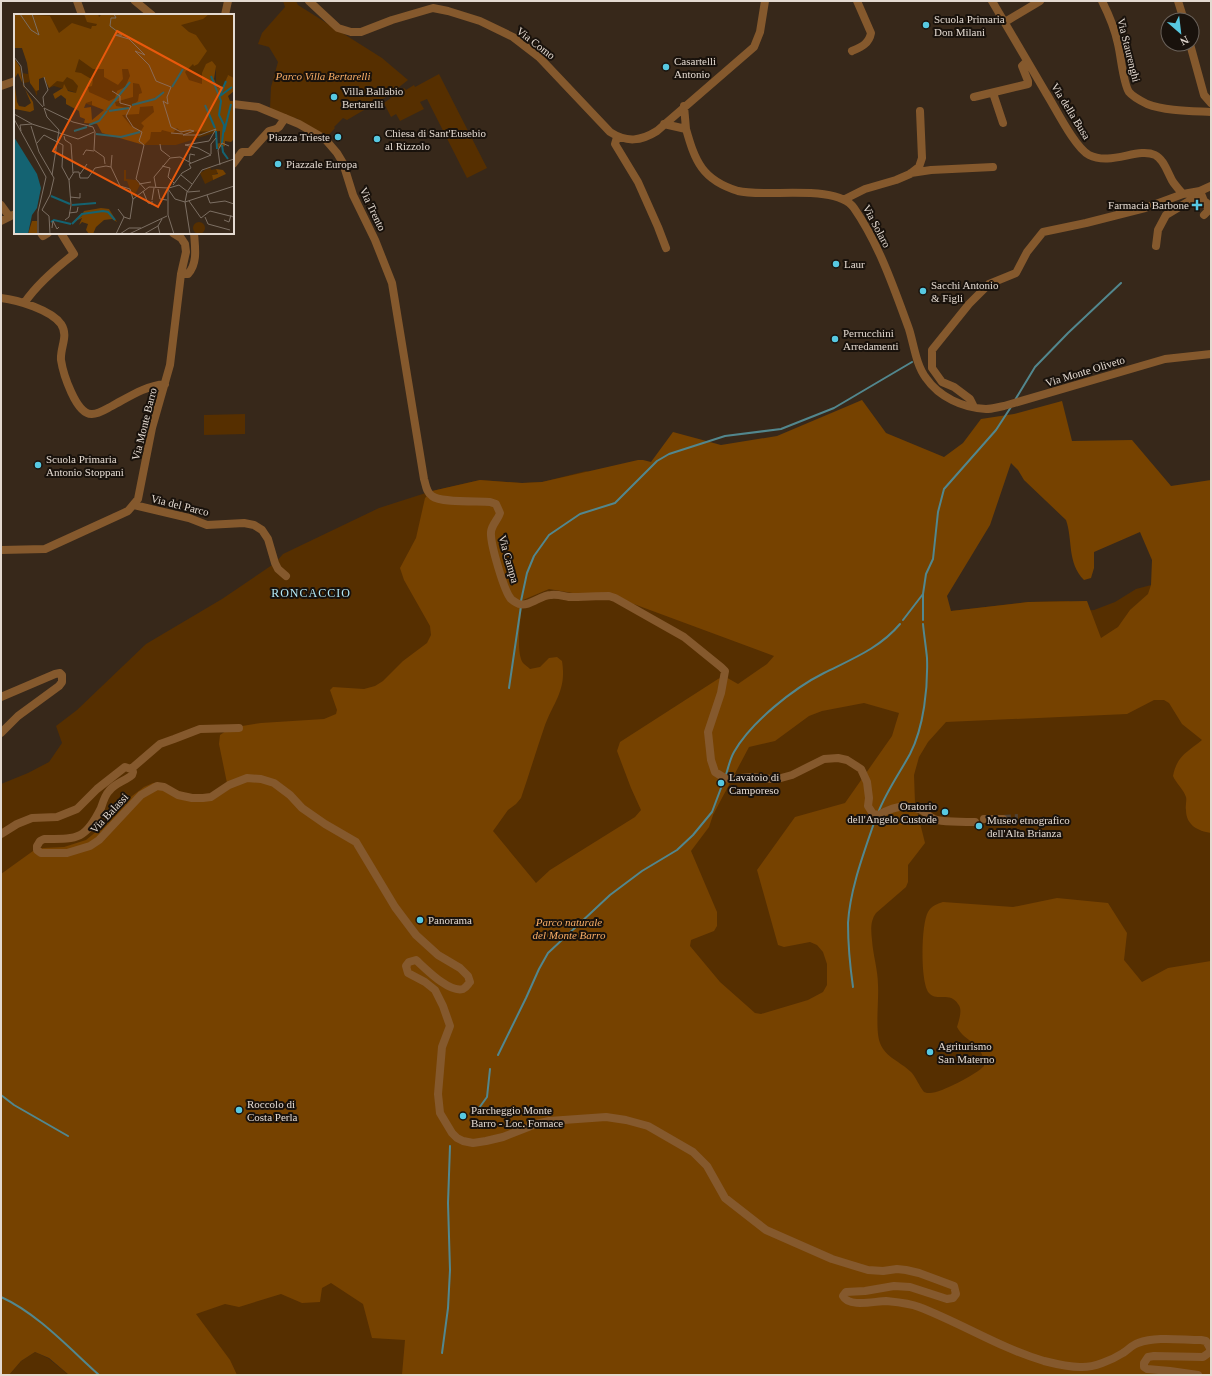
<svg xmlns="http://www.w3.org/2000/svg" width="1212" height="1376" font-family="Georgia,serif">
  <rect width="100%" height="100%" fill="#37281a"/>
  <path fill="#562f00" d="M283,1H296L298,5L382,58L408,80L388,96L347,120L343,118L334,127L335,128L327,137L296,118L293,119L270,109L271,87L278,62L269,47L258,44L262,33L285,7Z
    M439,74L487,168L467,178L427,99L420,102L424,109L400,121L396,114L391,117L384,103L404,88L406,90L414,85L415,87Z
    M245,414V434L204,435V415Z
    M586,471L951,611L1028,602L1069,601L1079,611L1094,610L1115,602L1136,589L1155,584L1211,582V1375H99L1,1297V784L28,773L49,762L62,743L56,726L77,710L146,644L222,599L275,563L283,554L379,508L432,491L480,480L522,483L542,482Z
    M35,1352L48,1358L69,1375H9L21,1361Z"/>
  <path fill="#764200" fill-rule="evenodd" d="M862,400L886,433L944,457L963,443L981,419L1014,414L1062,401L1072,441L1132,440L1171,486L1211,480V833C1198,831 1186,825 1186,810C1185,806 1187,801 1186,797C1184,790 1176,783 1173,776C1177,755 1188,752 1202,740L1182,724L1169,703L1164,700H1154L1127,714L946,722L928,742L919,757L914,775L915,803L925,843L908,865V882L906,887L876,913C870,921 871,931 872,940C873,955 878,970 878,985C879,1000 875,1029 880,1043C885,1057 901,1062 911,1072C916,1077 919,1086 924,1092C926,1093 928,1093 930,1093C941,1093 977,1074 984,1066C984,1042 965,1043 957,1027C959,1020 963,1009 958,1004C950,991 937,1002 929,993C920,983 921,924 928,912C931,906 937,904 943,902L1013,907L1057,898L1108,903L1127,933L1124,960L1142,982L1168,968L1211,961V1375H402L405,1340L372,1338L363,1304L331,1283L322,1288L320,1302L302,1303L281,1294L239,1307L225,1304L196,1314L230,1360L237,1375H69L49,1358L35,1352L21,1361L9,1375H1V874L33,851L43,848L64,847L86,840L113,818L121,806L132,796L144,787L153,783H160L186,794H212L227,783L219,744L220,735L226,731L242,726L261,723L324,719L336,714L337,710L330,690L333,687L364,689L375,686L383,681L403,661L427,643L431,635L430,626L404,580L400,568L416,538L425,498L432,491L480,480L522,483L542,482L638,460H643L651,462L673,432L721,445L777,436ZM1011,463L1018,470L1024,480L1066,520C1073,540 1067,563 1084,580L1091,578L1094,568V552L1140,532L1152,560L1151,585L1148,594L1130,610L1118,627L1101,638L1087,601L1028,602L951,611L947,596L990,525ZM549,589L631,603L774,656L767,664L738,684L724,676L718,679L620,742L617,751L631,788L641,810L635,817L550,870L536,883L493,831L508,810L516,804L521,798C529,775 536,751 544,728C553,702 567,691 562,661L557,657L549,658L540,667L530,669C528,667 525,665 523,663C515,652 521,613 523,600ZM864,703L899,713L892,736L845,803L795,817L757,870L778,945L784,947L810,942L817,945L823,952L827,964V985L823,992L808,1000L761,1014L755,1013L720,982L690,946L691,940L714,931L717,926V912L691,851L709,827L713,815L749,747L775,741L809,716L822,711Z"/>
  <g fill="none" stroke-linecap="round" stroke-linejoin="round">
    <path stroke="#52878e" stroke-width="2" d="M1015,400L1035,367L1068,333L1121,283
      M521,601L527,573L534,556L549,535L580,514L615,503L657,461L669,454L725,436L781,429L834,408L912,362
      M903,620L923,594
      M923,620V594L926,574L933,559L938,512L944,489L996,430L1011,407
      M509,688L521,606
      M726,775C728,768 730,759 734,752C751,722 794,688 824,673C852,659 880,648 900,624
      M878,813C886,792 899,774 910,754C924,727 928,687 927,658C926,647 924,635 923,624
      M853,987C850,966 848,945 848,923C850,888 865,850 876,817
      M498,1055L526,998L539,969L548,953L610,895L642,871L677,850L693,835L712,812L724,780
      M1,1095L14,1105L68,1136
      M479,1108L487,1097L490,1069
      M1,1297C37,1313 70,1349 99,1375
      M442,1353L448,1308L450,1270L448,1203L450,1146"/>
    <path stroke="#514335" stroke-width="8" stroke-dasharray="8 4" stroke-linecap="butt" d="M1003,819L1018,818"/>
    <path stroke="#85592d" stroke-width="8" d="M77,1L82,15
      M135,1L152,15
      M309,1L338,28L351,32H361L392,20L433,8L448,11L480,21L513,37L539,57L610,132C627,143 641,141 657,131L754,47L760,32L765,1
      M992,1C1010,32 1028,62 1046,93C1055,107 1075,148 1089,155C1111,166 1138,147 1155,155C1164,159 1168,174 1173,182C1176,186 1179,190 1183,194
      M1102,1C1109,15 1115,29 1118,44C1121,56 1123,83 1129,92C1133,97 1141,101 1147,104C1165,111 1192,111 1211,112
      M1178,1L1184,20
      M225,15L228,1
      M1005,22L1040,1
      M1190,44L1204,95L1211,103
      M852,51C861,47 869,44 871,33L857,1
      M1,86L15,81
      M993,93L1003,123
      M974,97L1028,84V81L1022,66L1027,61
      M233,104L258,107L299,124L325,139L337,153L343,163L353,195L375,240L392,283L424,479C426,485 426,492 432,496C441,503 477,501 490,502L496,504L500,513C498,520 492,524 491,532C490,543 504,591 511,599C513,601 517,603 519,604C530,607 540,595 551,595C557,594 563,596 569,597C583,597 596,596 609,596L615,598L684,637L721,667L725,671L721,693L708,732L711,760L715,772L723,777L729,779L752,777L771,779L781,778L792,775L824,759L838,758L847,760L861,769L867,782L869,798L868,806L873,814L879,815C892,807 906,803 921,810C926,812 929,817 934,819C939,822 967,822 975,822
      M664,124L686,129L684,106
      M686,129C690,143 694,157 702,168C710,179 725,187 738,191C766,198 837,183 854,208C879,244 894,288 909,329C914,345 916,365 926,378C939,397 963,408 986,409C992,409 998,407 1004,406L1165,359L1211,354
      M617,137L615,144L638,182L658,227L666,248
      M233,164L242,152H250L269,131L276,129L279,127L285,118
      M911,173L931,170L993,167
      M845,199L865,189L896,180L910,174L919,167L922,158L920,111
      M1,205L9,216
      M1,221L15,214
      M41,233L43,236L48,233
      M1156,246L1158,230L1166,215L1191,200L1200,191L1204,201L1207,203L1208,211L1204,215
      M181,274H188C198,263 195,247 194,233
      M1,298C18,300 51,310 61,324C69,336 60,347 61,360C63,373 76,415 92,414C99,414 106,409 112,406C129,397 145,386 165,384
      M25,302C38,283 56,268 74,254L61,233
      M974,407L970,399L954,387L942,382L932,368V350L969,304L989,284L1016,273L1027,252L1043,232L1086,223L1145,208L1183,194L1200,191L1211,186
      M134,505L189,518L207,525L244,523L254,525L262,530L268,539L275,563L278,569L286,576
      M1,550L45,549L128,511L138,499L152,428L170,365L181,274L186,252L185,244L181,238L173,233
      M1,697L55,674L60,673L62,675V682L59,686L18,716L1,733
      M131,769L160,744L174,739L200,729L239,728
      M984,819H1003
      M1,834L17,824L32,818L57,817L77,809L97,789L125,767L131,769L133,772L132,775C125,781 115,783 109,791C105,795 103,802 101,808C85,840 78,839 44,839L40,841L37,846V850L41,853H67L90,846L99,840L141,795L157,786L164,787L178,795L192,798H203L211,797L229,785L247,778L261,779L274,783L290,795L302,808L325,824L356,842L395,907L416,935L438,955L460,968L468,976L470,982C468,984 467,987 463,989C449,993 426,969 416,960L409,962L406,966L408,973L425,982L435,990L443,1006L450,1026L442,1047L438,1094L440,1113L452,1133L457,1138L463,1141L473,1143L486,1141L503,1137L536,1124L549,1121L606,1117L626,1120L648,1126L693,1152L707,1166L725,1198L766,1230L832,1259L868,1270L883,1271L897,1269L906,1270L919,1273L954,1286L956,1294L953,1298L947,1299L910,1287L894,1286L865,1291L846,1292L843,1296C849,1308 875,1301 886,1301C896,1302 909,1303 919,1307C961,1323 1000,1348 1044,1361C1056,1364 1068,1367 1080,1367C1093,1368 1112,1360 1123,1353C1128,1350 1132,1345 1138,1343C1157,1336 1181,1340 1201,1340L1206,1341L1210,1348V1352L1203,1357L1154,1356L1148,1357L1144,1363V1367L1147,1369L1170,1371L1198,1375"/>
  </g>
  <g fill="#57c9e2" stroke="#19120c" stroke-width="1.5">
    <circle cx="926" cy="25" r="4"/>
    <circle cx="666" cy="67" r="4"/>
    <circle cx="334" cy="97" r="4"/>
    <circle cx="338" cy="137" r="4"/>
    <circle cx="377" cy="139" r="4"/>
    <circle cx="278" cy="164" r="4"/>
    <path d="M1195 199h4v4h4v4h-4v4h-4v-4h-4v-4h4z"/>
    <circle cx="836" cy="264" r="4"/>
    <circle cx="923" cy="291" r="4"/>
    <circle cx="835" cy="339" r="4"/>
    <circle cx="38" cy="465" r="4"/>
    <circle cx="721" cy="783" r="4"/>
    <circle cx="945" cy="812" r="4"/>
    <circle cx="979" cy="826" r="4"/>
    <circle cx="420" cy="920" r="4"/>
    <circle cx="930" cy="1052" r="4"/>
    <circle cx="239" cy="1110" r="4"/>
    <circle cx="463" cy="1116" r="4"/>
  </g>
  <g text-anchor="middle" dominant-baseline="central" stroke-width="4" stroke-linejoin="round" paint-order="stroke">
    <g font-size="11" fill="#e4dad1" stroke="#19120c" text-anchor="start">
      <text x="934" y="19">Scuola Primaria<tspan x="934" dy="13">Don Milani</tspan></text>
      <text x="674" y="61">Casartelli<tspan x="674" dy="13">Antonio</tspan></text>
      <text x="342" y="91">Villa Ballabio<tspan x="342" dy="13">Bertarelli</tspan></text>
      <text x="385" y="133">Chiesa di Sant'Eusebio<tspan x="385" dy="13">al Rizzolo</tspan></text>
      <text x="330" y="137" text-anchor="end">Piazza Trieste</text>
      <text x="286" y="164">Piazzale Europa</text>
      <text x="1189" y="205" text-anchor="end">Farmacia Barbone</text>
      <text x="844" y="264">Laur</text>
      <text x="931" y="285">Sacchi Antonio<tspan x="931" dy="13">&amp; Figli</tspan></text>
      <text x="843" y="333">Perrucchini<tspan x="843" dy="13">Arredamenti</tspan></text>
      <text x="46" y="459">Scuola Primaria<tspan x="46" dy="13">Antonio Stoppani</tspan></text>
      <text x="729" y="777">Lavatoio di<tspan x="729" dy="13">Camporeso</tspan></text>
      <text x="937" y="806" text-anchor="end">Oratorio<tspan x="937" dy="13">dell'Angelo Custode</tspan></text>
      <text x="987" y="820">Museo etnografico<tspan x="987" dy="13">dell'Alta Brianza</tspan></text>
      <text x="428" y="920">Panorama</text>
      <text x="938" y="1046">Agriturismo<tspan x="938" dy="13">San Materno</tspan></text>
      <text x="247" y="1104">Roccolo di<tspan x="247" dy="13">Costa Perla</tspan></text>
      <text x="471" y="1110">Parcheggio Monte<tspan x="471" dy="13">Barro - Loc. Fornace</tspan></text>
    </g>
    <g font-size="11" fill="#e4dad1" stroke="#19120c">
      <text transform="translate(536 43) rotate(38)">Via Como</text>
      <text transform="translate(1129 50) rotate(76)">Via Staurenghi</text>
      <text transform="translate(1071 111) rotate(58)">Via della Busa</text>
      <text transform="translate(373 209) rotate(65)">Via Trento</text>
      <text transform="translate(877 226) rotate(62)">Via Solaro</text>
      <text transform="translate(1085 371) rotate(-17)">Via Monte Oliveto</text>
      <text transform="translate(144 424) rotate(-76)">Via Monte Barro</text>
      <text transform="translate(180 505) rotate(14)">Via del Parco</text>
      <text transform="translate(509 559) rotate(74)">Via Campa</text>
      <text transform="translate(109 813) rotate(-47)">Via Balassi</text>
    </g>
    <g font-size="11" font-style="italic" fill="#f9ae67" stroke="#19120c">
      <text x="323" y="76">Parco Villa Bertarelli</text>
      <text x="569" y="922">Parco naturale<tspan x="569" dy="13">del Monte Barro</tspan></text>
    </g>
    <g font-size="12" letter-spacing="1" fill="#b3ebf9" stroke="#19120c">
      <text x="311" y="593">RONCACCIO</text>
    </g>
  </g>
  <g transform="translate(14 14)">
    <rect width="220" height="220" fill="#37281a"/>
    <path d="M0,0H220V64L213,62V67L206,74L202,70V57L198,47L206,117L162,131H130L110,124L94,97L67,88L60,78L40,72L35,74L30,63L24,65L23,82L15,65V68L10,69L8,59L14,60L15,52L8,34H0ZM196,153L197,156L202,155L204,159L198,161L199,166L191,170L186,159ZM110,156H112V165L122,166L126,171L119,184L113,167H110ZM179 214a6 6 0 1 1 12 0a6 6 0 1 1-12 0Z" fill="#562f00"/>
    <path d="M0,0L36,2L45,19L58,9L77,15L78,12H82L83,10L73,8L70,0H84L85,3L88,0H195L189,5L167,11L175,18L182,21L193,37L184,50L180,52L179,50L171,58L175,66L188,70V59L192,50L198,47L202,52L200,65L204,74L210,71L214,61L220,64V77L214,82L216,87H220V125L217,128L211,127V132L204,134L202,130L206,129V117L167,118L163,114L159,119L148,116L147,118H137L136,125L130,131L88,119L83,110L70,109L71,105L66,103L65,97L52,90V85L47,81L41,85L39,80L49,74L50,70L54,77L62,79L64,72L59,66L53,63L49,68L43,67L35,74L30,63L25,65V76L22,77L16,69L13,49L8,34H0ZM65,45L79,55H90V63L104,71L109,65L108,55H114L116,62L111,73L103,77L101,84L95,87L75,78L74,73L78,72L79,66L67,59L61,58ZM119,69L125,70L127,75L128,79L125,80L124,87L114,94L102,92L101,88L119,83ZM78,87V91L90,96L78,106L77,93L70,94L72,89ZM139,92L140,98L127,109L130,112L127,117L117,112L108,101L125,100L126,93ZM0,44L6,53L9,72L19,88L20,96L16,98L1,95ZM4,59L17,89L11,93L5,92L3,88L0,65ZM202,155L209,156L212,160L199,166L198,161L204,160ZM87,194L95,195L103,208L98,205L90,206L82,213L79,220H75L72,216L74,210L68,208L65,211L68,204L59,208L63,204L67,203L70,197ZM18,207H23V220H14Z" fill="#764200" fill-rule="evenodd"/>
    <path d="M0,123L23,160L27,174L23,194L18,201L14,220H0Z" fill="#146372"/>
    <path fill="none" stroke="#146372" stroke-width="2" d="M197,62L207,87L205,101L210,111L208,129M158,73L169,55M206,81L212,67M206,82L218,73M118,91L141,85L150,78M191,91L201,114M93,96L116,68M95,97L115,94M75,111L85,107L93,97M60,117L73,113M202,117L203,135M210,118L217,90M82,120L107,123L126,118M208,131L209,138L214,145M37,182L56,190M58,191L82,189M37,208L40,206L57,210M58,210L68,200L89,197L94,198L101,206"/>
    <path fill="none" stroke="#7c6f63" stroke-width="1" d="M6,0L17,16L25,21L18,0M100,0L102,4H97L96,12L108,21H101L115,25L131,41L121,37L135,51L142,67L157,73L153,83L154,90L149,87L157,113L167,118L176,116L180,117L169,121H186L202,115L195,127L171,131L184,134L197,141L175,150L177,154L168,159L159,171M0,43L7,52L10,72L29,93M98,77L106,82V89L117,92L112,102L119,113L128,118L125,127L130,131L122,165L131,175M30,92L29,83L34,76L30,63M30,94L59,108L79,113L81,118L80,136L90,143L91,150M30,94L33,103L45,116L38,161M0,100L18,110M0,105L32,163L24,198V220M18,110L64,125L80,118M17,112L25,138L40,164L36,181L28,196L35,202L36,220M7,117L6,111L18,110M157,119L169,120M50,122L51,126L57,130L59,159M23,129L30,121L49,131L48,153L55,166M146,130L147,136L156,143M197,140V130L202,124M69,141L72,136L80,137M175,148L176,140L181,141M206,151L204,136L208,129L215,132M92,152L97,153L106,172L116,175L119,185L135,173L155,174L165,171L174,178L186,177M148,152L156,154L154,163L160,169M97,153L98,141M66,160L73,150M167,161L178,170M55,166L60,158H65L66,164H74L81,154L92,152M125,170L137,168M142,174L140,163L156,144L166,143L177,149M144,175L146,185L153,186M154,175L161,185L171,188L173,178L188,156L220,145M154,175V201M129,177L134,189L138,190V187M193,181L196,189L211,187L220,190M56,183L66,184V179M138,186L140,174M175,187L187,204L196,197L220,203M104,195L110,203L116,205L119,185M55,199L63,198L64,193M154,201L160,220M191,203L194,210L216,216M51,206L55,203L57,191L55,166M210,206L215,208L217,201M38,214L39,207L43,215L45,213M102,220L110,203M106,220L115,214H127M115,220L153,202M130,220L144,212M146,220L144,212L148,205M176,220L171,188L220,172"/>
    <path fill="#e8590c" fill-opacity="0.15" stroke="#e8590c" stroke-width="2" d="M103,17L208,74L144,193L39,137Z"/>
    <rect width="220" height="220" fill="none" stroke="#e4dad1" stroke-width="2"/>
  </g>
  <rect width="1212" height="1376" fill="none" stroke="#e4dad1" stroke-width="4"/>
  <g transform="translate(1180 32) rotate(152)"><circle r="19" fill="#19120c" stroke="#6a625b"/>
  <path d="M0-3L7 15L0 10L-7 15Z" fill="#57c9e2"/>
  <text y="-6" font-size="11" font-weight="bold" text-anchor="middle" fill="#e4dad1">N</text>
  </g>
</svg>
